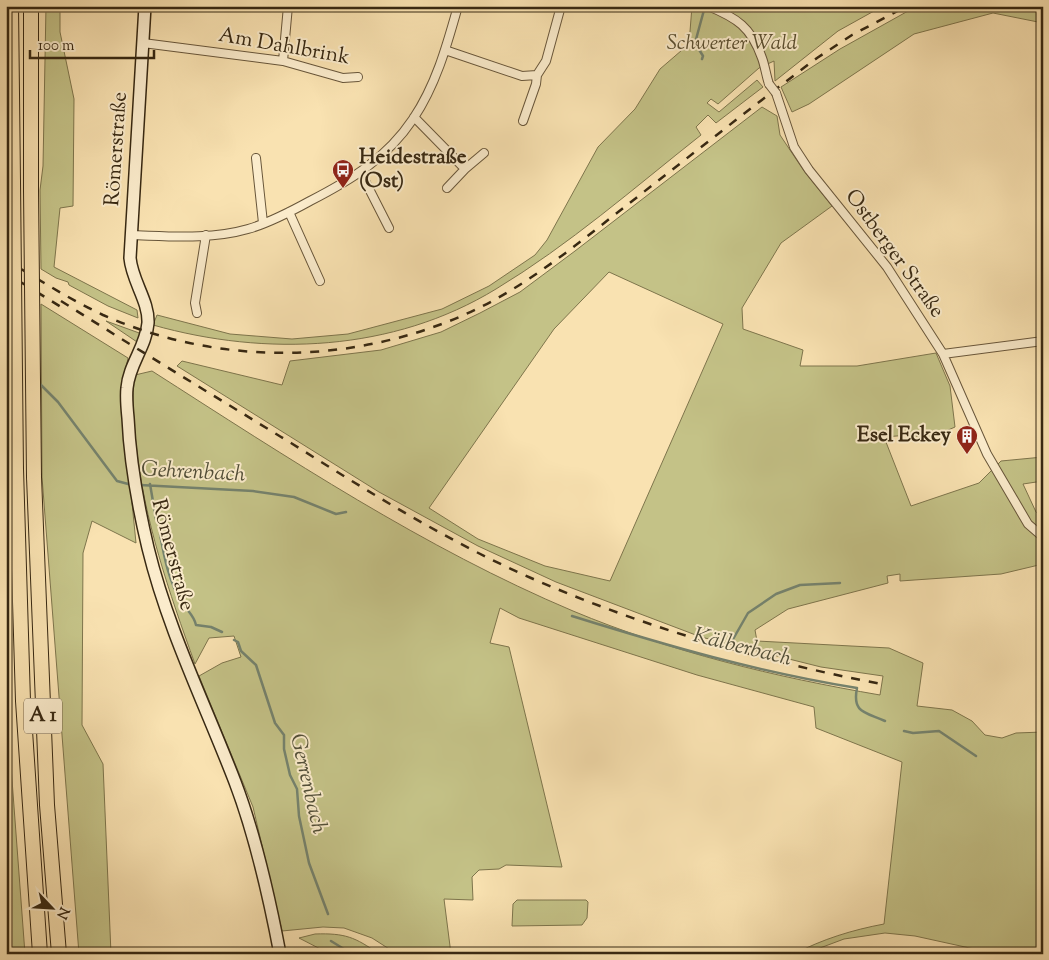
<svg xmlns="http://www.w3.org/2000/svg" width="1049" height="960" font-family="'Sorts Mill Goudy',serif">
  <rect width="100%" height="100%" fill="#f9e2b1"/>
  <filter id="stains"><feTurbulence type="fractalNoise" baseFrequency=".004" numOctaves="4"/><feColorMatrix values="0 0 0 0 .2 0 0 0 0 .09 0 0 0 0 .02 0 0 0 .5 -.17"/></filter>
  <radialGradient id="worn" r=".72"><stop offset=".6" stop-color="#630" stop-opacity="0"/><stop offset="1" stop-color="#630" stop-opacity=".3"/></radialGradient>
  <path fill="#c4c287" stroke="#7e754c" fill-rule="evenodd" d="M46,6H60V32L74,99L73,206L60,208L54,267L137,310L138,318L108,306L69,285L68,282L56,278L41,269L40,190L43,166Z
    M692,6H883L838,31L775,81L774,61L759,68L718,104L711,99L707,103L719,112L757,80L763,87L716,123L708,115L696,127L701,135C634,188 569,245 496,289C393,352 266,357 153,325L157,315L230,334L292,339L348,334L442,309L489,286L535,255L547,240L598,147L635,109L660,69L689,44Z
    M917,6H1043V23L993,13L914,34L809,104L792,112L781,87L840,49Z
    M762,107L777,116L780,135L804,171L832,206L781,243L742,308L743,329L803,350L800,366H857L936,353L950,386L955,427L930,438L909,435L884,437L911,506L979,483L1001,461L1043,457V481L1023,484L1036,512L1043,518V564L1001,574L900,581V574L887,576L888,583L788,609L755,630L757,641L889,648L923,663L917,706L952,710L972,721L985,735L1002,738L1016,733L1043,732V954H997L915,936L885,933L844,939L804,954H794C823,939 852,930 884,924L902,762L816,728L814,707L697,675L519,618L500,608L490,643L509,647L562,867L506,865L499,869L479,870L472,877L473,900L444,899L451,954H397L372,938L344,928L323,927L282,931L253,807L199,676L222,663L241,657L234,636L209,638L195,664C169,592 144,520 136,444C134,421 131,398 135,375L152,371C288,458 424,548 573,611C671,652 775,677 880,695L883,676L821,667L701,637L556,582L478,546L379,492L177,366L182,361L282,385L290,361L381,350L441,332L480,313L520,292L575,251ZM609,272L723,324L610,581L545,566L478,539L429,508L554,329Z
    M41,304L128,358L121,392L136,543L92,521L83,553L82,725L103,764L111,954H79L42,477Z
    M106,321L142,334L140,344Z
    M6,332L8,469L6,489Z
    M6,596L10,753L25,954H6Z
    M517,900H586L588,902L587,918L582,925L512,926L513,904Z
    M315,934C345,933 355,937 379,954H330L299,938Z"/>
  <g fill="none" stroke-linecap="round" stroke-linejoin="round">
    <path stroke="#75826d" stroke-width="2.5" d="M702,59L703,56L695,43L704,10
      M38,382L58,402L117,481L132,485
      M150,484L156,519
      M140,485L253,491L294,497L336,514L346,512
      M160,534C164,556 169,583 182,602C187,611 194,615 196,625L211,627L222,632
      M572,616C668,646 758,672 857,688C852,713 865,712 885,721
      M234,640L238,642L241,651L256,665L275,723L284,735V749L290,775L297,789L299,816L309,863L328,914
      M732,641L748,613L776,594L800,585L840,583
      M904,731L913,733L939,731L976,756
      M1042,783L1043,784
      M331,941L352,954"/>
    <g stroke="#68563a" stroke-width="10">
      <path id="street" d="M708,6C737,18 751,27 762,58C765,66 766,75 769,84
        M143,43L283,61L343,78L358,77
        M445,50L522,76L537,75L546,61L561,6
        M283,61L288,6
        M776,93L794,147L809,170L887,267L943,354L987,454L1028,524L1043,537
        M414,117L465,169L484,153
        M523,121L536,84L537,75
        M256,158L263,223
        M361,173L389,228
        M447,188L465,169
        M289,212L320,281
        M130,235C168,236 210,240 248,229C269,223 290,212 310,201C351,180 387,158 413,119C436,85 447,45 458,6
        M197,313L195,303L206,235
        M943,354L1043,341"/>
    </g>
    <g stroke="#372812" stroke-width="14">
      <path id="secondary" d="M145,6L130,258C132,281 149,301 148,323C146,347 129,364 127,388C126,397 127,408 128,418C130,462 138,506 148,548C168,630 205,704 235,782C256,837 269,896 280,954"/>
    </g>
    <g stroke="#372812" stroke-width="16">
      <path id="highway" d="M11,6L13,182
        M31,6V190
        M16,469L23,701L40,954
        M34,477L47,805L59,954"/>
    </g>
    <use href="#street" stroke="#fbeccc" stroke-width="8"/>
    <use href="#secondary" stroke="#fbeccc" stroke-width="11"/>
    <use href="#highway" stroke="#f9e2b1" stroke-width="14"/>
    <path stroke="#372812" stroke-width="2.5" stroke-dasharray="9 9" stroke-linecap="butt" d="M6,260C38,279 69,299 103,315C223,368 361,365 479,308C533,281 580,242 627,205C690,156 753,106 817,58L852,35L907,6
      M6,273L66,310
      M61,301C137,349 214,396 291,443C369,492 447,541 531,578C646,628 757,660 881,684"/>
    <g stroke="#68563a" stroke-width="10" stroke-linecap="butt">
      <path id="street-bridge" d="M769,84L776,93"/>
    </g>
    <g stroke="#372812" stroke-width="16" stroke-linecap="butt">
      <path id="highway-bridge" d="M13,182L16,469
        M31,190L34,477"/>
    </g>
    <use href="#street-bridge" stroke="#fbeccc" stroke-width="8"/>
    <use href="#highway-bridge" stroke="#f9e2b1" stroke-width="14"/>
  </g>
  <defs>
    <g id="bus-pin" transform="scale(1.125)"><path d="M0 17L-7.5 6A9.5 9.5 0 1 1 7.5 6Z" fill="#8f2418" stroke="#fbeccc"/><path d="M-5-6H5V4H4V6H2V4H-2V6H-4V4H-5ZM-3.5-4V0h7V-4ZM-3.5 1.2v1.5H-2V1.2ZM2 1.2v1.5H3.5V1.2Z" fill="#fff"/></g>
    <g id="building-pin" transform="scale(1.125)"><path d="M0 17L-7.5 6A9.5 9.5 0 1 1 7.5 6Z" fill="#8f2418" stroke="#fbeccc"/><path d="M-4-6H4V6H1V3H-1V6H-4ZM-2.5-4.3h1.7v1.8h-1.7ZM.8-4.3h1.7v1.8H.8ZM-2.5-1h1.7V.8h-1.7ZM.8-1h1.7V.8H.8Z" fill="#fff"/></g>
  </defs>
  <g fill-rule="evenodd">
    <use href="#bus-pin" x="343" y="170"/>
    <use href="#building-pin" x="967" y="436"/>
  </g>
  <g text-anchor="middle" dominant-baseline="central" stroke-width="4" stroke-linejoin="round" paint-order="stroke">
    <rect fill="#fbeccc" stroke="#72634a" stroke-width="1" x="24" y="698.5" width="38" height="35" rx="4"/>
    <g font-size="20" font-weight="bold" fill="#372812">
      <text x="43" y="716">A 1</text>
    </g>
    <g font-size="21" font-style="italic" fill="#5a4e2f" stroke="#fbeccc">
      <text x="732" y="44">Schwerter Wald</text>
    </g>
    <g font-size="21" fill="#372812" stroke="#fbeccc">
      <text transform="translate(284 47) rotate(10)">Am Dahlbrink</text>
      <text transform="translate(117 149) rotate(-86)">Römerstraße</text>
      <text transform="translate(894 254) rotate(54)">Ostberger Straße</text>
      <text transform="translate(172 555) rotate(75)">Römerstraße</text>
    </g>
    <g font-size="21" font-weight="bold" fill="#372812" stroke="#fbeccc" text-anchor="start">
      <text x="359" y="158">Heidestraße<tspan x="359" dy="24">(Ost)</tspan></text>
      <text x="951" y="436" text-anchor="end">Esel Eckey</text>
    </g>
    <g font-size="22" font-style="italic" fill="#514e38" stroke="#fbeccc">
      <text transform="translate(193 473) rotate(3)">Gehrenbach</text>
      <text transform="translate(742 648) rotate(14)">Kälberbach</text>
      <text transform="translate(307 784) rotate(77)">Gerrenbach</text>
    </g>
  </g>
  <rect width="1049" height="960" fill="none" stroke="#f9e2b1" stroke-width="25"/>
  <rect x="8" y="8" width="1034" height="945" fill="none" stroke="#372812" stroke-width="2.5"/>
  <rect x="12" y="12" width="1024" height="935" fill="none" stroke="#372812"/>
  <g transform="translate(52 908) rotate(115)" stroke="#fbeccc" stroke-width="4" paint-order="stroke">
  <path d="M0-4L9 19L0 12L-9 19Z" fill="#372812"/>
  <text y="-8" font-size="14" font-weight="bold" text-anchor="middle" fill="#372812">N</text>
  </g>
  <path d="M30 50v8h124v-8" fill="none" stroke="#372812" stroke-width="2.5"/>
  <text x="38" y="50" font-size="15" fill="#372812" stroke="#fbeccc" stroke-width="4" paint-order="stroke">100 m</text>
  <rect width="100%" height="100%" filter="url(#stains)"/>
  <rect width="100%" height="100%" fill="url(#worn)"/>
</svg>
